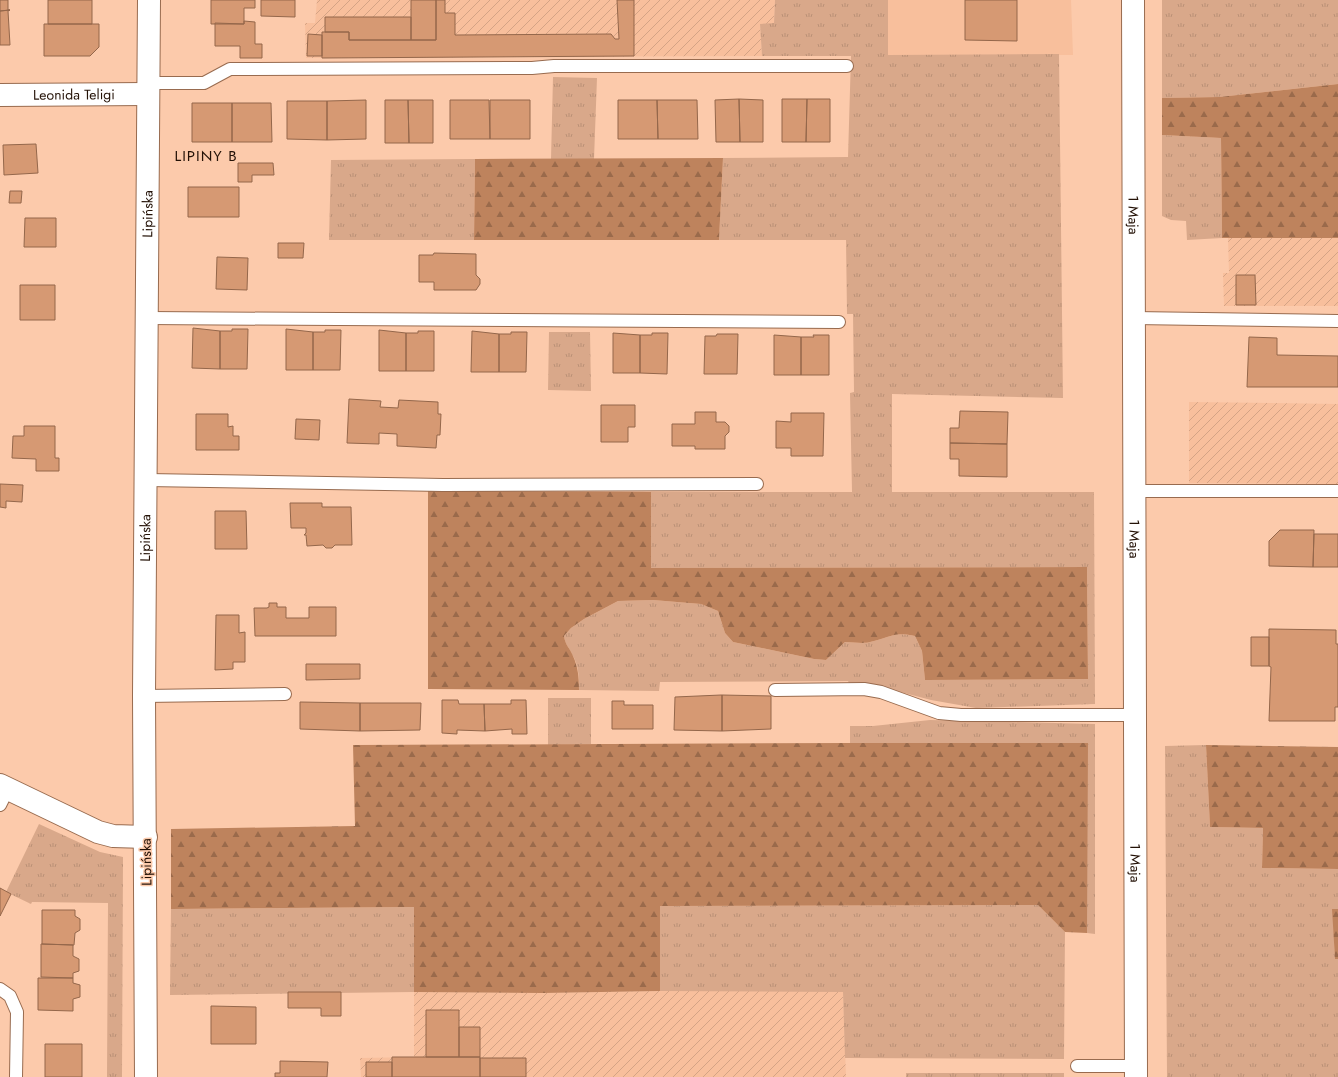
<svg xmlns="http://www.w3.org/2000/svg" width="1338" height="1077" font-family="Jost,sans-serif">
  <defs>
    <pattern id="industrial-furrows" width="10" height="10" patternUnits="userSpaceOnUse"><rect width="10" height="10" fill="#f8bf9c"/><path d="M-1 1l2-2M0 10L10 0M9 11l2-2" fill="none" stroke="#d4a385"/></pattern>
    <pattern id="grass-tufts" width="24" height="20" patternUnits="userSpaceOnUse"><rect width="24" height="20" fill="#d9a88a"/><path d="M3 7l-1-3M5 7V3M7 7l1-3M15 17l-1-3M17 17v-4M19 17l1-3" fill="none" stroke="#ba9076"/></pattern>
    <pattern id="forest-firs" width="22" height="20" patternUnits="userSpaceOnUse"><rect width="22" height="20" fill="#be835d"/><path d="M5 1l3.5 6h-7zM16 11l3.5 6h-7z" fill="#9a6a4b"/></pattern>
  </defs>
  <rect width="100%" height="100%" fill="#fccaab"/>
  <path fill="#f8bf9c" d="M888,0H1071L1073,55H888Z"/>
  <path fill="url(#industrial-furrows)" d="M317,0H775L774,24H760L762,56L306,58L305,23H315Z
    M1228,238H1338V306H1224L1223,273H1229Z
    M1189,402L1338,404V484L1189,483Z
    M660,991H843L846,1077H361L360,1058L414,1057V992L543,993Z"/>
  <path fill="url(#grass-tufts)" d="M775,0H888V55L1059,54L1063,398L892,394V492H1094L1095,704L976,708L931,700L885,688L849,683L848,681L660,682L659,691L579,690C579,677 579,666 572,654C569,647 565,645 564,636L571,628L584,619L618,601L653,600L701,604L718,611L725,633L733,642L814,659L826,660L845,642C853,642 863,644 870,642C889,638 894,631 915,636L922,651L925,680L1088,679L1087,567L651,568V492H852L850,393L854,392L853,314H847L846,240H719L723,158L848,157L851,56H762L760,24L774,23Z
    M1162,0H1338V84L1219,97L1162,98Z
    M553,77L597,78L594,159H551Z
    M1162,135L1221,138L1222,238L1187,240L1186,221L1171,220L1162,216Z
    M475,159L474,240H329L331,160Z
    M549,332H590L591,391L548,390Z
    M548,698H591V744L548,745Z
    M930,720L1095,724V934L1087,933L1065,743H850V726H873Z
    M1206,745L1210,827L1263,828L1262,868L1338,869V909H1333L1335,959H1338V1077H1167L1165,746Z
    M39,824L100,852L123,857L122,1077H107L108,903L32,902L31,904L6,892Z
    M1038,905L1065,932L1064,1059L845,1058L843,992L660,991V906Z
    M415,907L414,992L170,995L171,909Z
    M906,1073H1064V1077H906Z"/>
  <path fill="url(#forest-firs)" d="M1338,84V238H1222L1221,138L1162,135V98L1219,97Z
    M723,158L719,240H474L475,159Z
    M428,491L651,492V568L1087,567L1088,679L925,680L922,651L915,636C894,631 889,638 870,642C863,644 853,642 845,642L826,660L814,659L733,642L725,633L718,611L701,604L653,600L618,601L584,619L571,628L564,636C565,645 570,648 573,656C578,667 579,677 579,690L428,689Z
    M850,743H1088L1087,933L1065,932L1038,905L660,906V991L543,993L414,992V907L171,909V829L355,826L353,745Z
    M1206,745L1338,747V869L1262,868L1263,828L1210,827Z
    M1332,909H1338V959H1335Z"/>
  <path fill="#d69973" stroke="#94674b" d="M0,0H8V10H10L0,11Z
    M48,0H92V24H48Z
    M211,0H255V8H244V24H211Z
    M261,0H295V17L261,16Z
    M411,0H436V40H411Z
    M436,0H445V13H455V35L611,34L615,39H619L617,0H634V56L322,58V32H349V40H436Z
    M965,0H1017V41L965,40Z
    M10,10L8,11L10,45H0V11Z
    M325,17H411V40H349V32H325Z
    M244,21L255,22V44H262V58H240V46H215V23L244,24Z
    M44,24H99V47L90,56H44Z
    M308,34L322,35V56H307Z
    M739,99L740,142H716L715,100Z
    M739,99L763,100V142H740Z
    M782,99H807L806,142H782Z
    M807,99H830V142H806Z
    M366,100V139L327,140V101Z
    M385,100H408L409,143H385Z
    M408,100H433V143H409Z
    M450,100H489L490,139H450Z
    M490,100H530V139H490Z
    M618,100H657L658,139H618Z
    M657,100H697L698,139H658Z
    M287,101H327V140L287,139Z
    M192,103H232V142H192Z
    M232,103H271L272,142H232Z
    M36,144L38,173L4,175L3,145Z
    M238,163H273L274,175H252V182H238Z
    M188,187H239V217H188Z
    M10,191H22L21,203H9Z
    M25,218H56V247H24Z
    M278,243H304L303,258H278Z
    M434,253L476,254V275L480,279V284L476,290H434V282H419V255H433Z
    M217,257L248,258L247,290L216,289Z
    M1236,275H1255L1256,305H1236Z
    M20,285H55V320H20Z
    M193,328L220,331V369L192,368Z
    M232,329H248L247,369H220V331H232Z
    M286,329L313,332V370H286Z
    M325,330H341L340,370H313V332H325Z
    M379,330L406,333V371H379Z
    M418,331H434V371H406V333H418Z
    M472,331L499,334V372H471Z
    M511,332H527L526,372H499V334H511Z
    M613,333L640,335V373H613Z
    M652,333H668L667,374L640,373V335H652Z
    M717,334H738L737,374H704L705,336H716Z
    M774,335L801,337V375H774Z
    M813,335H829V375H801V337H814Z
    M1249,337L1277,338V355L1338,356V387H1247Z
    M349,399L381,401L380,407L398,408L399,400L438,402V414H441L440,435H437L436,448L397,446V434L379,433V444L347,443Z
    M601,405H635V427H628V442H601Z
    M960,411L1008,412L1007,444L950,443V428H959Z
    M695,412H716V422H725L729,426V432L725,436V449H695V446H672V424H695Z
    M791,413H824L823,456H791V448H776V421L791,422Z
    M196,414H228V427L233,426V436H239V450H196Z
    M296,419L320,420L319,440L295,439Z
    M24,426H55V458H59V471H36V459L12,458L13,436H24Z
    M950,443L1007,444V477L959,476V459H950Z
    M0,484L23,485L22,502L6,501V508L0,507Z
    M290,503H322V507H351L352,545H335L332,548H326L323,545L307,546L306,535H304L306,533V528H291Z
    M215,511H246L247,549H215Z
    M1280,530H1314L1313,567L1269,566V541Z
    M1314,534H1338V567H1313Z
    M269,603H277V607H286V618H309V607H336V636H255L254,608H267L269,607Z
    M216,615H239V633L245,632V662H233V669L215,670Z
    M1269,629L1336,630V644H1338V707H1335V721H1269L1271,667L1269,666Z
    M1251,637H1269V666H1251Z
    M306,664H360V679L306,680Z
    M721,695H722V731L674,730L675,697Z
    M722,695L771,696V729L722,731Z
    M442,700H458L459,704H484L485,731L457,730V734L442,733Z
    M511,700H526L527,734H512V729L485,731L484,704H511Z
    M612,701H624V705H653V729H612Z
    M300,702L360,703V731L300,729Z
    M360,703H421L420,730L360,731Z
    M0,888L11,894L0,916Z
    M42,910H75V916L80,919V930L75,933L74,945L42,944Z
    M41,944L73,945V956L79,959V971L73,973V978L41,977Z
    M38,978H73V983L80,985V997L73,999V1011L38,1010Z
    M288,992H341V1016H321V1008H288Z
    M211,1006L256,1007V1044H211Z
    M426,1010H459V1057H426Z
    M459,1027H480V1057H459Z
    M45,1044H82V1077H45Z
    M392,1057H480V1077H392Z
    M480,1058H526V1077H480Z
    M280,1061L328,1062L327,1077H275V1073H280Z
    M366,1062H392V1077H366Z"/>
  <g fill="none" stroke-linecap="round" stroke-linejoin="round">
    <g stroke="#986b4f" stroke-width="14">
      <path id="service" d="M148,83H204L230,69L532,68L554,66H847
        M147,318L839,322
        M1134,318L1338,321
        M147,480L443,485L757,484
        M1133,491H1338
        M775,690L864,689L881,692L939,713L961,715H1134
        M144,696L285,694
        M0,805L8,789
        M0,989L10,996L17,1012L16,1077
        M1077,1066H1136"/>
    </g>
    <g stroke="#986b4f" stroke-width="24">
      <g id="minor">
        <path id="s1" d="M0,95L148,94"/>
        <path d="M0,785L98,832L113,836L146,837"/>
        <path id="s2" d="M146,1077L144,696L149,0"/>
      </g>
    </g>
    <g stroke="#986b4f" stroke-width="24">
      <g id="secondary">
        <path id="s3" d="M1133,0L1136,1077"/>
      </g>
    </g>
    <use href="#service" stroke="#fff" stroke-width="12"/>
    <use href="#minor" stroke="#fff" stroke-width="22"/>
    <use href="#secondary" stroke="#fff" stroke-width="22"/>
  </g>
  <g text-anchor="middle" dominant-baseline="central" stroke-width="3" stroke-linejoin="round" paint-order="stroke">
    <g font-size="14" fill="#241207" stroke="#fccaab">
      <text stroke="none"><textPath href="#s1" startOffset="74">Leonida Teligi</textPath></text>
      <text stroke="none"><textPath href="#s2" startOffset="863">Lipińska</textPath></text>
      <text stroke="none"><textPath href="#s3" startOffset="215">1 Maja</textPath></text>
      <text stroke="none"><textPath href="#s2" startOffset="539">Lipińska</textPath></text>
      <text stroke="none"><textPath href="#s3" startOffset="539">1 Maja</textPath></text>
      <text transform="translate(146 862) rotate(-91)">Lipińska</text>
      <text stroke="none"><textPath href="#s3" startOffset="863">1 Maja</textPath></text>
    </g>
    <g font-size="15" letter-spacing="1" fill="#241207" stroke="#fccaab">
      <text x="206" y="156">LIPINY B</text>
    </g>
  </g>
</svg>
